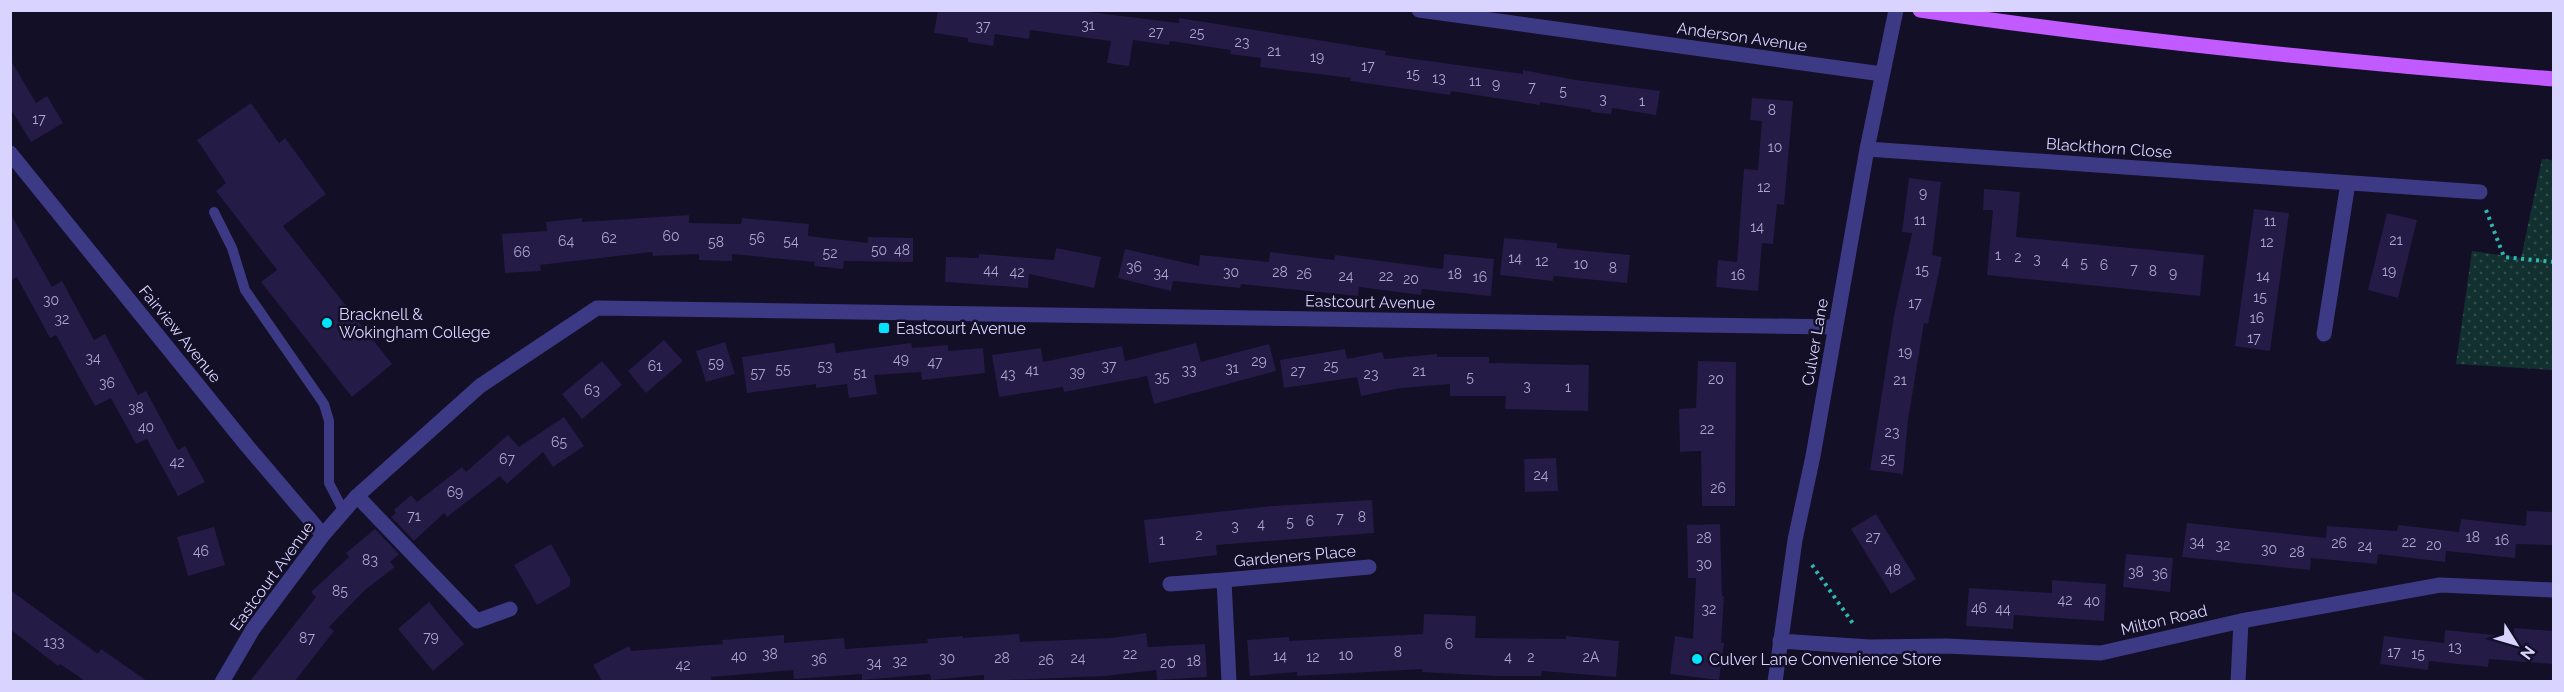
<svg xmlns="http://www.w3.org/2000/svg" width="2564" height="692" font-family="Raleway,sans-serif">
  <defs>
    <pattern id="garden-dots" width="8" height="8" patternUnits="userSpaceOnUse" patternTransform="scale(1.5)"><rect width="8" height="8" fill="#12302f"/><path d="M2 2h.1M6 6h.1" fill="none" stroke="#344d4e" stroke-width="1.8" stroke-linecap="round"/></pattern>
  </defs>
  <rect width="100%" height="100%" fill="#130f26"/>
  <path fill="url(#garden-dots)" d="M2542,159L2553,160V370L2456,364L2472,251L2521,258Z"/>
  <path fill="#241b47" d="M938,10H1073L1179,23V18L1386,51L1385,55L1523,74V70L1576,80L1660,91L1656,115L1612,108L1611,114L1591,112L1592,110L1540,102V105L1451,91L1450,95L1350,81L1351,78L1260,67L1261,58L1230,54L1231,50L1170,41L1169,45L1133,40L1129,66L1107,63L1111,41L1030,30L1029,39L995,34L993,46L968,42V38L934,33Z
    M10,59L36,103L47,96L63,123L31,142L10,108Z
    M1752,98L1793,101L1784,205L1777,204L1773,244L1762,243L1758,291L1716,287L1718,260L1737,262L1744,169L1758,170L1762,121L1750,120Z
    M251,103L279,143L285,138L326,194L283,226L392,364L352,397L261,282L277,270L216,191L226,183L197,140Z
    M1909,178L1941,182L1932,255L1942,257L1928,324L1924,323L1908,420L1903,474L1870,470L1894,316L1912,233L1902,232Z
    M1984,189L2020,192L2016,237L2204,255L2200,296L1987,275L1993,210H1983Z
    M2254,209L2289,213L2270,351L2235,346Z
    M10,213L52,287L62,281L94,340L105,334L138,395L146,391L178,450L185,446L205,482L178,496L147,439L136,444L111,398L95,406L56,335L50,338L17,277L10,281Z
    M2387,213L2417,220L2398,298L2368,290Z
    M689,215V223L741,224L742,218L809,224L808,236L868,243V237L913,238V262L844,261L843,269L814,266L815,262L732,254V261L699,260V254L653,256L652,252L540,265L541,271L505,273L502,234L547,231L546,222L582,218V222Z
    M1504,238L1557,243V248L1630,255L1627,283L1554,276L1553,281L1500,275Z
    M1056,248L1101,257L1094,288L1029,274L1028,288L945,282L946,257L979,258V254L1054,260Z
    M1125,249L1199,266L1200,255L1269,262L1270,252L1334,260L1335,255L1443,269L1444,254L1494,259L1491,296L1422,289L1421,295L1359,287L1358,296L1241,284L1240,288L1173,281L1171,291L1118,278Z
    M664,340L683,361L646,393L628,371Z
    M725,342L735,374L706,382L696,351Z
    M834,343L836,353L911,343L912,348L948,345V351L983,348L985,373L922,380L921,372L874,375L877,394L849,398L847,384L816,388V384L747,393L742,357Z
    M1196,343L1201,362L1269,344L1276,371L1154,404L1147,376L1064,392L1063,387L999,397L992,355L1041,348L1043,362L1122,346L1125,361Z
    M1345,349L1347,359L1382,352L1384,359L1437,354V357H1489V363L1589,365L1588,411L1505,409L1506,396H1450V384L1401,388L1361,396L1357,377L1284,388L1280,360Z
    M602,361L622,385L582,419L562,394Z
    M1698,361L1736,362L1735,506H1702L1701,451L1680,452L1679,409L1696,408Z
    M564,417L584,446L553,467L543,452L507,484L500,476L447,517L444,513L414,541L391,517L396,513L394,510L411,495L417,502L462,467L466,472L508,435L519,447Z
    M1556,458L1558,491L1525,492L1524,459Z
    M1372,500L1374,533L1216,545L1217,555L1149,563L1144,520L1272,506Z
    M2527,511L2553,512V545L2516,544L2515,558L2446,551L2445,562L2378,554L2377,564L2311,558L2310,570L2182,557L2187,523L2326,538L2327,526L2397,531L2398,525L2459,532L2461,519L2526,526Z
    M1876,514L1916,579L1891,594L1851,529Z
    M1720,524L1722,596H1724L1721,643H1724L1719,680L1670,674L1675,636L1693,639L1696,578H1688L1687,525Z
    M214,527L225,565L188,576L177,537Z
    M375,529L399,554L390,562L395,567L366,589L329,627L334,631L295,681H250L316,597L311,592L349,557L346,553Z
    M551,544L570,578V586L537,605L514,565Z
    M2126,554L2173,558L2170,592L2123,587Z
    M2052,580L2106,584L2104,621L2014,615L2013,629L1966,626L1969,588L2052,593Z
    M10,590L98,654L101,649L147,681H85L60,664L58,666L10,629Z
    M429,602L464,644L433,671L398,629Z
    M1424,614L1476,616L1475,638L1566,639V636L1619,641L1616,677L1542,671L1541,676H1497L1422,672V669L1297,676V672L1250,676L1247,640L1289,637V641L1423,634Z
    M2514,628L2553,631V664L2489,659L2488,667L2429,661L2428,670L2380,664L2384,636L2444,643L2445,630L2514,637Z
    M1146,633L1148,647L1205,644L1207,677L1157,680L1156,670L1106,676L984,681V675L931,680L930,674L862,680V674L794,679L793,670L711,677L712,681H602L593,665L629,646L631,651L723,644L722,640L784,635V643L844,638L845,649L928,643L927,639L963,636V638L1019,634L1020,642L1111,638Z"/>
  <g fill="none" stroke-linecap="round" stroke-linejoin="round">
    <path stroke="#2fb8b0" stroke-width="4" stroke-dasharray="3 4.5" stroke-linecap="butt" d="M2486,210L2504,257L2554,262
      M1812,565L1854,625"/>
    <path stroke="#3d3a85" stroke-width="10" d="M214,212L232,248L245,290L324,404L329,421V483L344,512"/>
    <path stroke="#3d3a85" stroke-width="15" d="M1419,10L1882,74
      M1867,149L2480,192
      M10,153L248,447L323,535
      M2324,334L2348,183
      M357,496L477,621L510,609
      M1170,584L1224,580
      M1780,641L1869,647L1946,646L2101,653L2241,621L2440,585L2554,590
      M222,682L253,629L323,535L357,496L480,386L597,308L1835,327
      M1229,682L1224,580L1369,567
      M1775,682L1795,540L1813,456L1867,149L1896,10
      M2238,682L2241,621"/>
    <path stroke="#c25bff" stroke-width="15" d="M1920,10C2131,41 2342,62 2554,79"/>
  </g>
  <g fill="#00e5ff" stroke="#130f26" stroke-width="2">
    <circle cx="327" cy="323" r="6"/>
    <rect x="878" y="322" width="12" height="12" rx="3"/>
    <circle cx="1697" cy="659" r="6"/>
  </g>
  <g text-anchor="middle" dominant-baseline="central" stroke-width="5" stroke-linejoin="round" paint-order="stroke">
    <g font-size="14" fill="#aca6d1">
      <text x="1088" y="25">31</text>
      <text x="983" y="26">37</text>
      <text x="1156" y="32">27</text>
      <text x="1197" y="33">25</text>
      <text x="1242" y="42">23</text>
      <text x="1274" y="51">21</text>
      <text x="1317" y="57">19</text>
      <text x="1368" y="66">17</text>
      <text x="1413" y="74">15</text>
      <text x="1439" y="78">13</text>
      <text x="1475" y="81">11</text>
      <text x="1496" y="84">9</text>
      <text x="1532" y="87">7</text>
      <text x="1563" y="91">5</text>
      <text x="1603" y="99">3</text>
      <text x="1642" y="101">1</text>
      <text x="1772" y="110">8</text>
      <text x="39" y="119">17</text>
      <text x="1775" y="147">10</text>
      <text x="1764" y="187">12</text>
      <text x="1923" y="193">9</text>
      <text x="1920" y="220">11</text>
      <text x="2270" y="221">11</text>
      <text x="1757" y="227">14</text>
      <text x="671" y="236">60</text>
      <text x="609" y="238">62</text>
      <text x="757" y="238">56</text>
      <text x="2396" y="240">21</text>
      <text x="566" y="241">64</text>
      <text x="791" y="241">54</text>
      <text x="716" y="242">58</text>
      <text x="2267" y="242">12</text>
      <text x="879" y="250">50</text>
      <text x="902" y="250">48</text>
      <text x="522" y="252">66</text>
      <text x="830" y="253">52</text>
      <text x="1998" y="255">1</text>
      <text x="2018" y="257">2</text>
      <text x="1515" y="258">14</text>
      <text x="2037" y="259">3</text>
      <text x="1542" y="261">12</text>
      <text x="2065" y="262">4</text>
      <text x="2084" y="263">5</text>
      <text x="1581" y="264">10</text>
      <text x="2104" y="265">6</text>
      <text x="1134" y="267">36</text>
      <text x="1613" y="268">8</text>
      <text x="2134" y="269">7</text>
      <text x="991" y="270">44</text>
      <text x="1922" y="270">15</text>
      <text x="2153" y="271">8</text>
      <text x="2389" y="271">19</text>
      <text x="1017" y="272">42</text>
      <text x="1231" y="272">30</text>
      <text x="1280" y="272">28</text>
      <text x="1161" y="273">34</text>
      <text x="2173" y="273">9</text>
      <text x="1304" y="274">26</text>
      <text x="1455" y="274">18</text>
      <text x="1738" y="275">16</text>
      <text x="1346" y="276">24</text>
      <text x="1386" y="276">22</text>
      <text x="2263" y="276">14</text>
      <text x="1480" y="277">16</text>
      <text x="1411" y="279">20</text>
      <text x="2260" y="297">15</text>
      <text x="51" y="300">30</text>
      <text x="1915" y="303">17</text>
      <text x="2257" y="318">16</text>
      <text x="62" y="319">32</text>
      <text x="2254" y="338">17</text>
      <text x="1905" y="352">19</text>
      <text x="93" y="358">34</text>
      <text x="901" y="359">49</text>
      <text x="1259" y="361">29</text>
      <text x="935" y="362">47</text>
      <text x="716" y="363">59</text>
      <text x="655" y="366">61</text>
      <text x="825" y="366">53</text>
      <text x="1109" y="366">37</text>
      <text x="1331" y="366">25</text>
      <text x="1232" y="368">31</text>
      <text x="783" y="369">55</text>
      <text x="1032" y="370">41</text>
      <text x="1189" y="370">33</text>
      <text x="1298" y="371">27</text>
      <text x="1419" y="371">21</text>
      <text x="1077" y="372">39</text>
      <text x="758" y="373">57</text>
      <text x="860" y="373">51</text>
      <text x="1008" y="374">43</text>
      <text x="1371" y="374">23</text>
      <text x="1162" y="377">35</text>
      <text x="1470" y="377">5</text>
      <text x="1716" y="379">20</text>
      <text x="1900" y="380">21</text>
      <text x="107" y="383">36</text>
      <text x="1527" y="386">3</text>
      <text x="1568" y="387">1</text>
      <text x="592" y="390">63</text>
      <text x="136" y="408">38</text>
      <text x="146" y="427">40</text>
      <text x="1707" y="429">22</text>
      <text x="1892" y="432">23</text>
      <text x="559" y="442">65</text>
      <text x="507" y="459">67</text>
      <text x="1888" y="459">25</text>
      <text x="177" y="462">42</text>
      <text x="1541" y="475">24</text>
      <text x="1718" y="488">26</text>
      <text x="455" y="492">69</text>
      <text x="414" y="516">71</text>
      <text x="1362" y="517">8</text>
      <text x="1340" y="518">7</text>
      <text x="1310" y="521">6</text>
      <text x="1290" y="522">5</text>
      <text x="1261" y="524">4</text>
      <text x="1235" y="526">3</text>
      <text x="1199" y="535">2</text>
      <text x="1873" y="537">27</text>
      <text x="2473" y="537">18</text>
      <text x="1704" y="538">28</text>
      <text x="1162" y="540">1</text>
      <text x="2502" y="540">16</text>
      <text x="2197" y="542">34</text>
      <text x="2409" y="542">22</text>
      <text x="2339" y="543">26</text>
      <text x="2223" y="545">32</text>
      <text x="2434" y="545">20</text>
      <text x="2365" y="546">24</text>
      <text x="2269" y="549">30</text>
      <text x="201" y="551">46</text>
      <text x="2297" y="552">28</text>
      <text x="370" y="560">83</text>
      <text x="1704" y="564">30</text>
      <text x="1893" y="570">48</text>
      <text x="2136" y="572">38</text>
      <text x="2160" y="574">36</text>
      <text x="340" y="591">85</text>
      <text x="2065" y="600">42</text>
      <text x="2092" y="601">40</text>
      <text x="1979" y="608">46</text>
      <text x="1709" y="609">32</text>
      <text x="2003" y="609">44</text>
      <text x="431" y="637">79</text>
      <text x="307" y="638">87</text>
      <text x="54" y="642">133</text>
      <text x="1449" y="644">6</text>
      <text x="2455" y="647">13</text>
      <text x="1398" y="652">8</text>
      <text x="2394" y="652">17</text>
      <text x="770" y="654">38</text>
      <text x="1130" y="654">22</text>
      <text x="2418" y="654">15</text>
      <text x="1346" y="655">10</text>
      <text x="739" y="656">40</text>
      <text x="1280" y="656">14</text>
      <text x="1313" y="657">12</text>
      <text x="1508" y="657">4</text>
      <text x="1531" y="657">2</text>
      <text x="1591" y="657">2A</text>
      <text x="947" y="658">30</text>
      <text x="1002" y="658">28</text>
      <text x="1078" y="658">24</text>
      <text x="819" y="659">36</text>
      <text x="1046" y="660">26</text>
      <text x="900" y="661">32</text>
      <text x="1194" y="661">18</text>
      <text x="874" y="663">34</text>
      <text x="1168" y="663">20</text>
      <text x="683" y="665">42</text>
    </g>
    <g font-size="16" fill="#d9d4ff" stroke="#130f26">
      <text transform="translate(1742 37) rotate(8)">Anderson Avenue</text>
      <text transform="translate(2109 148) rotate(4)">Blackthorn Close</text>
      <text transform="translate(1370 302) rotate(1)">Eastcourt Avenue</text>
      <text transform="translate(180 334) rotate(51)">Fairview Avenue</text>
      <text transform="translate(1815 342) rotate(-80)">Culver Lane</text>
      <text transform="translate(1295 556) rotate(-5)">Gardeners Place</text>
      <text transform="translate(272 576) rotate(-54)">Eastcourt Avenue</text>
      <text transform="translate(2164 620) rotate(-13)">Milton Road</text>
    </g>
    <g font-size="16" fill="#d9d4ff" stroke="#130f26" text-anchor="start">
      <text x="339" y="314">Bracknell &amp;<tspan x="339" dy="18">Wokingham College</tspan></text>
      <text x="896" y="328">Eastcourt Avenue</text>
      <text x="1709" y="659">Culver Lane Convenience Store</text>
    </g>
  </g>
  <rect width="2564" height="692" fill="none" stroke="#d9d4ff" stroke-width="24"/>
  <g transform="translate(2516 644) rotate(127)" stroke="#130f26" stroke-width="4.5" paint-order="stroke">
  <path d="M0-4.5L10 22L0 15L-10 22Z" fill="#d9d4ff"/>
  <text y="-9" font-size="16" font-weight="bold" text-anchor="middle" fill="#d9d4ff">N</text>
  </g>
</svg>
